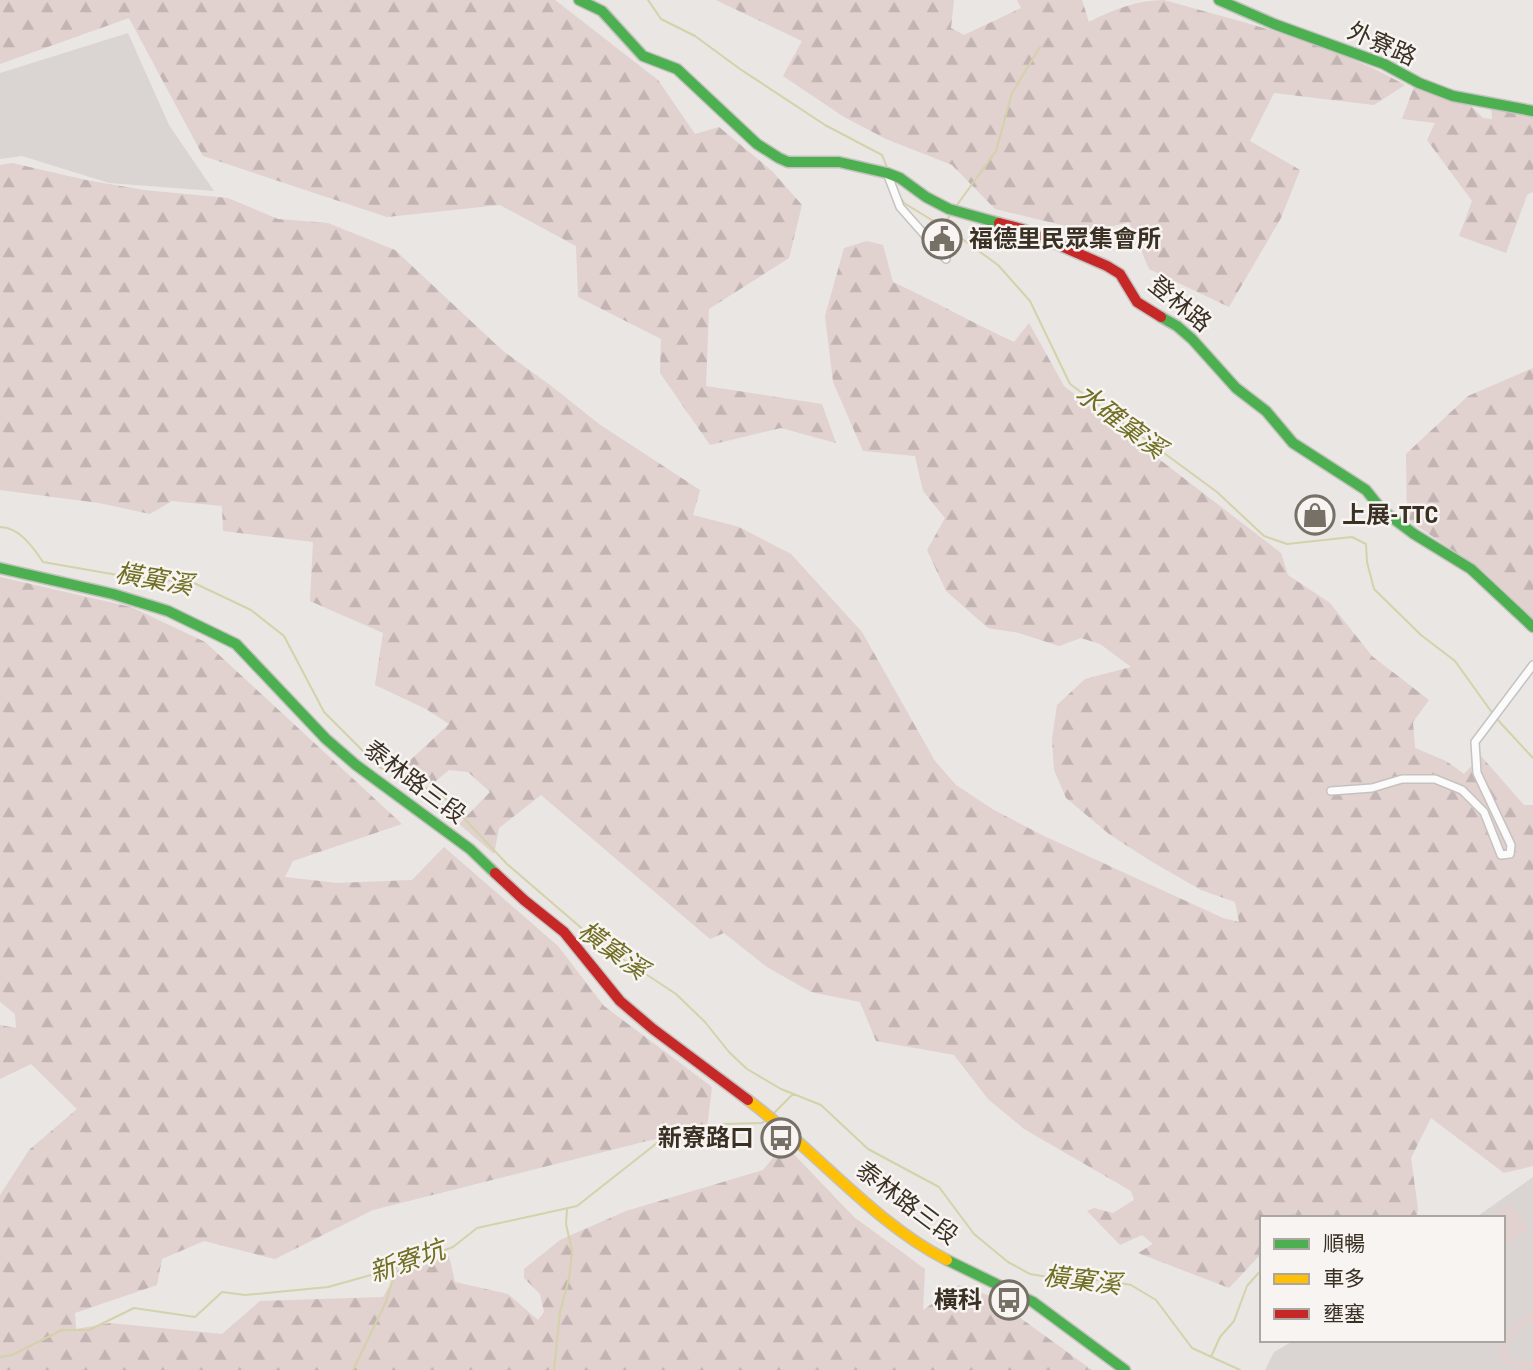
<svg xmlns="http://www.w3.org/2000/svg" width="1533" height="1370" font-family="'Roboto Condensed','Noto Sans TC',sans-serif">
  <defs>
    <pattern id="forest-firs" width="22" height="20" patternUnits="userSpaceOnUse" patternTransform="scale(1.75)"><rect width="22" height="20" fill="#e1d1cf"/><path d="M5 1l3.5 6h-7zM16 11l3.5 6h-7z" fill="#c2b4b2"/></pattern>
  </defs>
  <rect width="100%" height="100%" fill="#e9e6e4"/>
  <path fill="#dad5d3" d="M128,33L169,125L214,191L109,183L22,156L0,159V73Z
    M1533,1177V1370H1265L1274,1352L1295,1340H1503V1218H1475Z"/>
  <path fill="url(#forest-firs)" d="M0,0H555L658,80L695,134L719,127L772,171L802,205L789,258L709,309L706,386L822,404L836,443L781,428L710,445L660,373L661,339L578,297L576,246L500,205L387,217L203,156L129,18L0,64Z
    M716,0H954L951,28L964,35L1021,8L1017,0H1082L1089,22C1112,10 1138,0 1164,0C1245,23 1332,43 1405,85L1374,105L1274,93L1250,141L1300,170L1281,218L1229,307L1149,269L1129,222L1091,232L995,209L952,165L886,139L844,117L783,76L802,41Z
    M1415,84L1468,103L1483,118L1492,119L1491,106L1533,113V192L1527,195L1506,253L1459,236L1472,201L1427,140L1435,123L1402,119Z
    M12,163L86,180L144,190L228,198L278,219L328,223L395,250L503,351L550,385L599,424L700,490L693,515L739,527L791,554L862,632L935,761L956,785L994,810L1042,835L1223,918L1239,922L1235,902L1201,890L1149,860L1109,834L1066,798L1054,770L1052,739L1057,705L1085,679L1131,667L1100,644L1081,638L1059,646L1019,633L988,628L946,591L927,550L945,518L923,491L915,456L863,451L833,382L825,316L844,248L867,241L883,245L893,282C934,301 973,323 1014,342L1029,323L1064,386L1281,553L1288,575L1330,603L1372,656L1429,700L1413,722L1415,748L1446,761L1464,774L1481,756L1524,805H1533V1166L1504,1173L1431,1118L1411,1158L1418,1209L1416,1218H1262V1253L1229,1288L1138,1253L1153,1244L1142,1235L1120,1245L1087,1211L1094,1208L1113,1213L1134,1200L1131,1191L1024,1129L988,1099L954,1055L876,1041L860,1002L811,992L767,967L724,933L710,939L541,795L499,828L494,854L459,824L490,792L468,772L449,770L431,785L402,768L449,724L426,709L375,685L383,633L310,601L313,542L223,531L222,506L172,501L150,514L99,503L0,490V165Z
    M1533,368V618L1483,571L1407,519L1406,454L1468,396Z
    M0,577L131,607L205,642L402,824L293,861L285,877L337,883L412,880L444,847L558,946L604,1006L712,1087L707,1128L647,1141L373,1210L275,1259L204,1241L162,1259L157,1285L75,1313L76,1329L110,1323L222,1334L260,1301L383,1297L398,1270L449,1256L455,1282L508,1294L538,1320L544,1312L540,1294L524,1278V1269L560,1240L626,1211L763,1170L784,1144L854,1217L925,1269L923,1310L959,1285L990,1296L1092,1370H0V1195L29,1150L77,1109L31,1064L0,1079V1025L16,1028L15,1014L0,1002Z"/>
  <path fill="#e1d1cf" d="M1510,1203L1528,1228L1503,1246V1218H1490Z
    M1533,1310V1321C1520,1331 1491,1349 1518,1362L1528,1361L1533,1357V1368C1513,1370 1495,1365 1499,1342L1503,1340V1334L1507,1331Z"/>
  <g fill="none" stroke-linecap="round" stroke-linejoin="round">
    <path stroke="#d3d2a9" stroke-width="2" d="M648,0L661,19L695,36L740,69L825,125L882,155L888,170
      M899,195L904,203L961,238L998,265L1030,301L1070,384L1217,492L1264,536L1287,544L1352,537L1366,544L1367,562L1374,589L1421,635L1455,661L1493,714
      M957,205L996,151L1012,93L1040,47
      M943,225L952,213
      M0,527C19,527 33,547 43,562L129,577L194,583L251,610L284,636L324,712L379,767L443,796L507,864L600,944L676,994L705,1022L729,1052L747,1069L781,1089L821,1105L868,1149L939,1187L974,1234L1008,1262L1030,1274L1066,1280H1104L1131,1285L1156,1300L1192,1348L1240,1370
      M1496,718L1533,758
      M772,1115L793,1094
      M1291,1218L1293,1214
      M0,1357L12,1355L62,1330H89L134,1308L195,1317L222,1292L245,1295L328,1287L396,1268L453,1247L477,1228L577,1206L657,1143L722,1124L762,1123L768,1118
      M1211,1357L1220,1337L1234,1321L1247,1286L1262,1269
      M353,1370L386,1302L396,1268
      M554,1370L560,1312L569,1279L572,1251L566,1224L567,1209"/>
    <g stroke="#c5c2c0" stroke-width="10">
      <path id="street" d="M887,173L900,207L946,259
        M1331,791L1372,788L1402,779H1435L1462,790L1484,812L1501,855L1510,854L1511,845L1477,773L1475,742L1533,665"/>
    </g>
    <g stroke="#c4c1bf" stroke-width="13">
      <path id="fast" d="M579,0L602,11L643,56L677,69L757,144L779,158L788,162H839L887,173L900,178L926,197L949,209L999,223
        M1219,0L1274,24L1384,64L1419,83L1453,96L1533,111
        M1161,317L1177,326L1192,339L1236,388L1266,411L1293,443L1366,490L1382,510L1414,534L1471,569L1533,627
        M0,568L113,594L168,611L236,644L326,739L356,765L470,849L495,873
        M947,1260L1033,1302L1125,1370"/>
    </g>
    <g stroke="#c4c1bf" stroke-width="13">
      <path id="slow" d="M748,1100C814,1149 875,1224 947,1260"/>
    </g>
    <g stroke="#c4c1bf" stroke-width="13">
      <path id="jam" d="M999,223L1022,229L1107,266L1120,274L1137,302L1161,317
        M495,873L524,900L564,932L620,1001L653,1029L748,1100"/>
    </g>
    <use href="#street" stroke="#fcfbfb" stroke-width="7"/>
    <use href="#fast" stroke="#4caf50" stroke-width="10"/>
    <use href="#slow" stroke="#ffc107" stroke-width="10"/>
    <use href="#jam" stroke="#c62828" stroke-width="10"/>
  </g>
  <defs>
    <g id="civic-ring" transform="scale(2.0125)"><circle r="9.5" fill="#f8f4f2" stroke="#777067" stroke-width="1.5"/><path d="M-.6-6.5H3V-4.5H.6V-3L4-1V1h2V6H-6V1h2V-1L-.6-3ZM-1.2 2.5V6h2.4V2.5Z" fill="#777067"/></g>
    <g id="shop-ring" transform="scale(2.0125)"><circle r="9.5" fill="#f8f4f2" stroke="#777067" stroke-width="1.5"/><path d="M-5-2.5h2.3a2.7 3.5 0 0 1 5.4 0H5L5.5 6h-11ZM-1.5-2.5h3a1.5 2.3 0 0 0-3 0Z" fill="#777067"/></g>
    <g id="bus-ring" transform="scale(2.0125)"><circle r="9.5" fill="#f8f4f2" stroke="#777067" stroke-width="1.5"/><path d="M-5-6H5V4H4V6H2V4H-2V6H-4V4H-5ZM-3.5-4V0h7V-4ZM-3.5 1.2v1.5H-2V1.2ZM2 1.2v1.5H3.5V1.2Z" fill="#777067"/></g>
  </defs>
  <g fill-rule="evenodd">
    <use href="#civic-ring" x="942" y="239"/>
    <use href="#shop-ring" x="1315" y="515"/>
    <use href="#bus-ring" x="781" y="1138"/>
    <use href="#bus-ring" x="1009" y="1300"/>
  </g>
  <g text-anchor="middle" dominant-baseline="central" stroke-width="5" stroke-linejoin="round" paint-order="stroke">
    <g font-size="24" fill="#3a3024" stroke="#f8f4f2">
      <text transform="translate(1382 44) rotate(24)">外寮路</text>
      <text transform="translate(1180 304) rotate(39)">登林路</text>
      <text transform="translate(415 782) rotate(37)">泰林路三段</text>
      <text transform="translate(907 1203) rotate(37)">泰林路三段</text>
    </g>
    <g font-size="24" font-weight="bold" fill="#3a3024" stroke="#f8f4f2" text-anchor="start">
      <text x="969" y="239">福德里民眾集會所</text>
      <text x="1342" y="515">上展-TTC</text>
      <text x="754" y="1138" text-anchor="end">新寮路口</text>
      <text x="982" y="1300" text-anchor="end">橫科</text>
    </g>
    <g font-size="26" font-style="italic" fill="#706f24" stroke="#f8f4f2">
      <text transform="translate(1121 421) rotate(37)">水確窠溪</text>
      <text transform="translate(154 579) rotate(10)">橫窠溪</text>
      <text transform="translate(613 950) rotate(36)">橫窠溪</text>
      <text transform="translate(407 1261) rotate(-19)">新寮坑</text>
      <text transform="translate(1082 1280) rotate(7)">橫窠溪</text>
    </g>
  </g>
  <rect x="1260" y="1216" width="245" height="126" fill="#f8f4f2" stroke="#aca6a0" stroke-width="2"/>
  <rect x="1274" y="1239" width="35" height="10" fill="#4caf50" stroke="#aca6a0" stroke-width="2"/>
  <text x="1323" y="1251" font-size="21" fill="#3a3024">順暢</text>
  <rect x="1274" y="1274" width="35" height="10" fill="#ffc107" stroke="#aca6a0" stroke-width="2"/>
  <text x="1323" y="1286" font-size="21" fill="#3a3024">車多</text>
  <rect x="1274" y="1309" width="35" height="10" fill="#c62828" stroke="#aca6a0" stroke-width="2"/>
  <text x="1323" y="1321" font-size="21" fill="#3a3024">壅塞</text>
</svg>
